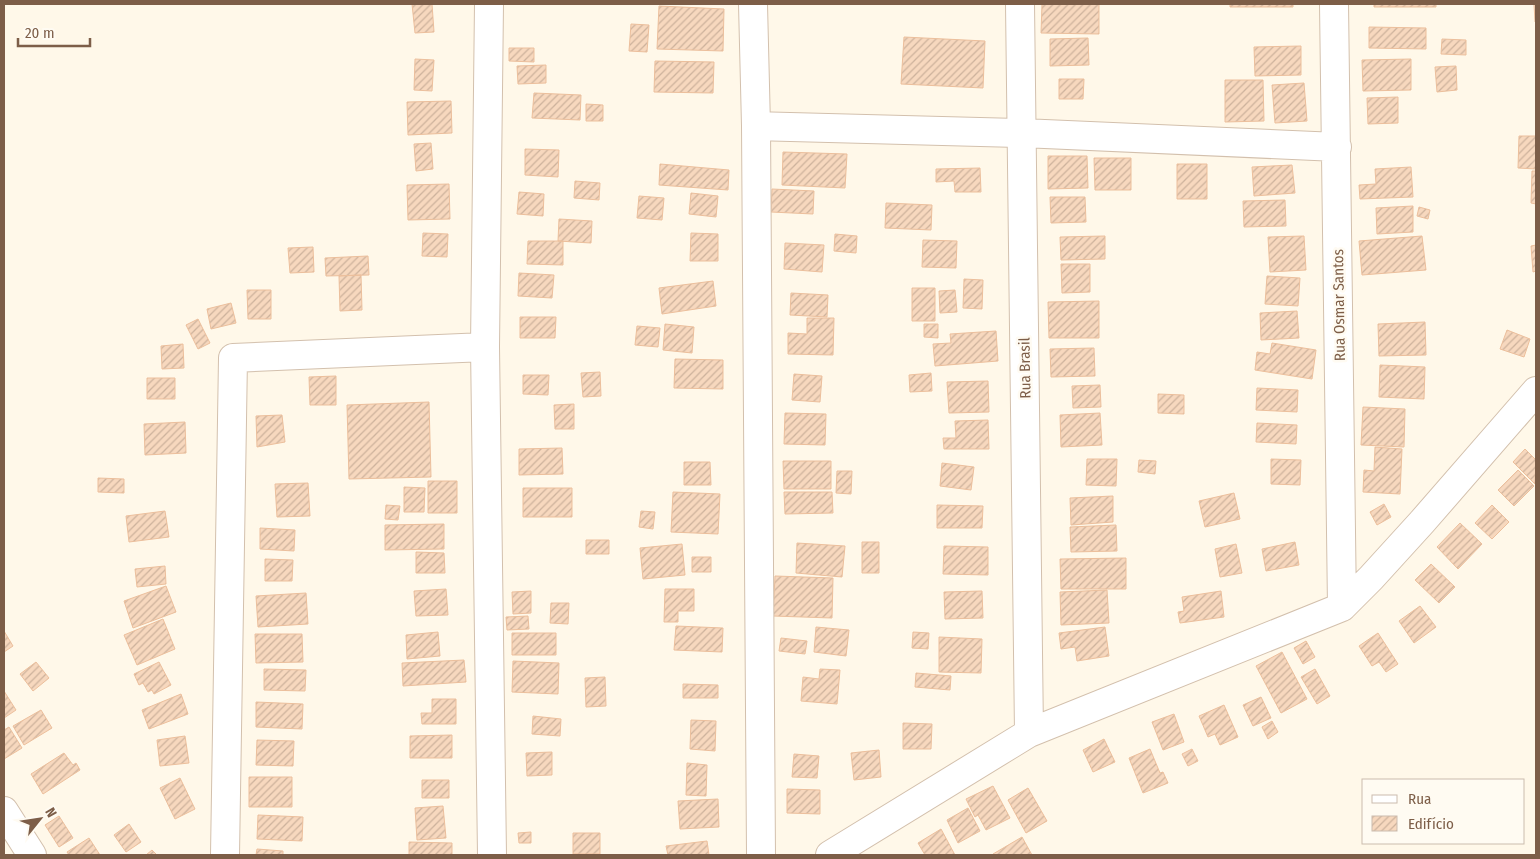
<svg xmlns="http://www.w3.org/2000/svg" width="1540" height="859" font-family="'Fira Sans Condensed',sans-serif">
  <defs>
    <pattern id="building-hatch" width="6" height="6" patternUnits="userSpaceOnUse" patternTransform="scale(1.25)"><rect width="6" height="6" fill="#f7d8be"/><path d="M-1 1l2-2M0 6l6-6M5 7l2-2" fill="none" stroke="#cdb29c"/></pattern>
  </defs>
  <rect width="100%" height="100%" fill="#fff8e9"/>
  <path fill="url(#building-hatch)" stroke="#ecbf9c" d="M412,4H432L434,32L415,33Z
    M1042,4H1099V34L1041,33Z
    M1230,4H1293V7H1230Z
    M1374,4H1436V7H1374Z
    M1534,4H1536V22H1535Z
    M659,6L724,9L723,51L657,49Z
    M631,24L649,25L647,52L629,51Z
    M1369,27L1426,28V49L1369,48Z
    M904,37L985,41L983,88L901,84Z
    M1088,38L1089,65L1050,66V39Z
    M1442,39L1466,40V55L1441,54Z
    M1301,46V75L1255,76L1254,47Z
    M509,48H534V62L509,61Z
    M415,59L434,60L432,91L414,90Z
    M1411,59V90L1363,91L1362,60Z
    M655,61L714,62L713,93L654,92Z
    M546,65V83L518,84L517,66Z
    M1456,66L1457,90L1437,92L1435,67Z
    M1059,79H1084L1083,99H1059Z
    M1225,80H1263L1264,121L1225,122Z
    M1304,83L1307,121L1275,123L1272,85Z
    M534,93L581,95L580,120L532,118Z
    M1398,97V123L1368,124L1367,98Z
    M451,101L452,133L408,135L407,102Z
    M586,104L603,105V121H586Z
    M1519,136H1536V169L1518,168Z
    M431,143L433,169L416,171L414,144Z
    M525,149L559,150L558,177L525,175Z
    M783,152L847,154L845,188L782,185Z
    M1048,156H1087L1088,188L1048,189Z
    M1094,158H1131V190H1095Z
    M660,164L729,170L728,190L659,185Z
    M1177,164H1207V199H1177Z
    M1292,165L1295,193L1254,196L1252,167Z
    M1411,167L1413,197L1360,199L1359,185L1376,184L1375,169Z
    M980,168L981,192H955L954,181L936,182V169Z
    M1532,171H1536V204L1531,203Z
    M575,181L600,183L599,200L574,198Z
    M449,184L450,219L408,220L407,185Z
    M772,189L814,191L813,214L771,212Z
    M519,192L544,194L543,216L517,214Z
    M691,193L718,196L716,217L689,214Z
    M639,196L664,198L662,220L637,218Z
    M1050,197H1085L1086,222L1051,223Z
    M1285,200L1286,226L1244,227L1243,201Z
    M886,203L932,205L931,230L885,228Z
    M1413,206V232L1377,234L1376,208Z
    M1419,207L1430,210L1428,219L1417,216Z
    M559,219L592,221L591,243L558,241Z
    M423,233L448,234L447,257L422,256Z
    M691,233L718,234V261H690Z
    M835,234L857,236L856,253L834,251Z
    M1105,236V259L1061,260L1060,237Z
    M1304,236L1306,270L1270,272L1268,237Z
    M1422,236L1426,270L1362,275L1359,241Z
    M923,240L957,241L956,268L922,267Z
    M528,241H563V265L527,264Z
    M785,243L824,245L822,272L784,269Z
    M1536,245V271L1533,272L1531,246Z
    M313,247L314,272L290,273L288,248Z
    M368,256L369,275L326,276L325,258Z
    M1061,264H1090V292L1062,293Z
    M519,273L554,275L552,298L518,296Z
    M361,275L362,310L340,311L339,276Z
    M1267,276L1300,278L1298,306L1265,304Z
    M964,279L983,280L982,309L963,308Z
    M713,281L716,306L662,314L659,288Z
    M912,288H935V321H912Z
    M247,290H271V319H248Z
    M955,290L957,312L940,313L939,291Z
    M791,293L828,295L827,317L790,315Z
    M1099,301V338H1049L1048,302Z
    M231,303L236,323L211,329L207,309Z
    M1297,311L1299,338L1261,340L1260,313Z
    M520,317H556L555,338H520Z
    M807,318H834L833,355L788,354V333L807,334Z
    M198,319L210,343L198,349L186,325Z
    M1425,322L1426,355L1379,356L1378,324Z
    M665,324L694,327L692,353L663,350Z
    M924,324H938V338L924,337Z
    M637,326L660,328L658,347L635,345Z
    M1507,330L1530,339L1524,357L1500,349Z
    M996,331L998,361L935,366L933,344L951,343L950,334Z
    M1272,343L1316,350L1312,379L1255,370L1257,352L1270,354Z
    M183,344L184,368L162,369L161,346Z
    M1094,348L1095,376L1051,377L1050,349Z
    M675,359L723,360V389L674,388Z
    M1380,365L1425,367L1424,399L1379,397Z
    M600,372L601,396L583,397L581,373Z
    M931,373L932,391L910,392L909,375Z
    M794,374L822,376L820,402L792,400Z
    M523,375H549L548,395L523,394Z
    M336,376V405H310L309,377Z
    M147,378H175V399H147Z
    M988,381L989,412L949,413L947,382Z
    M1100,385L1101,407L1073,408L1072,386Z
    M1257,388L1298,390L1297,412L1256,410Z
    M1158,394L1184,395V414L1158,413Z
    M429,402L431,477L349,479L347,405Z
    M574,404V429H555L554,405Z
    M1363,407L1405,409L1404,447L1361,445Z
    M785,413L826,414L825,445L784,444Z
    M1100,413L1102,445L1061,447L1060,415Z
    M282,415L285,442L257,447L256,416Z
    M988,420L989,449H944L943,438H956L955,421Z
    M185,422L186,453L145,455L144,424Z
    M1257,423L1297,425L1296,444L1256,442Z
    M1375,447L1402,449L1400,494L1363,492L1364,470L1374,471Z
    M562,448L563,474L519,475V449Z
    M1525,449L1536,460L1535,484L1513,462Z
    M1087,459H1117L1116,486L1086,485Z
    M1271,459L1301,460L1300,485L1271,484Z
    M1139,460L1156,461L1155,474L1138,472Z
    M783,461H831V489H784Z
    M684,462H710L711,485H684Z
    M942,463L974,467L971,490L940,486Z
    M1518,470L1534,486L1514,506L1498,490Z
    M837,471H852L851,494L836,493Z
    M98,478L124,479V493L98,492Z
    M428,481H457V513H428Z
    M308,483L310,516L277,517L275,484Z
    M404,487L425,488L424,512H404Z
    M523,488H572V517H523Z
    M673,492L720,494L718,534L671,532Z
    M784,492H832L833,513L785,514Z
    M1234,493L1240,519L1205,527L1199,501Z
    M1113,496V522L1071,525L1070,498Z
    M1384,504L1391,517L1377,525L1370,512Z
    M386,505L400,506L398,520L385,519Z
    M937,505L983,506L982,528H937Z
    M1492,505L1509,522L1492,539L1475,523Z
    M165,511L169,537L129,542L126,516Z
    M641,511L655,512L653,529L639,527Z
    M1460,523L1482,544L1458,569L1437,547Z
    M444,524V549L385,550V525Z
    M1116,525L1117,551L1071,552L1070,527Z
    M260,528L295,530L294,551L260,549Z
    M586,540H609V554H586Z
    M862,542H879V573H862Z
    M1295,542L1299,565L1266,571L1262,549Z
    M797,543L845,546L842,577L796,573Z
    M682,544L685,575L643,579L640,548Z
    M1236,544L1242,573L1220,577L1215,549Z
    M944,546L988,547V575L943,574Z
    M416,552L444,553L445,573H416Z
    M692,557H711V572H692Z
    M1126,558V589H1061L1060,559Z
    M265,559L293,560L292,581H265Z
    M1431,564L1455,587L1439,603L1415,580Z
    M165,566L166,584L137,587L135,569Z
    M775,576L833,578L832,618L773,616Z
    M166,586L176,612L133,628L124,601Z
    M446,589L448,615L416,616L414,591Z
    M665,589H694V611H678V622H664Z
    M1107,590L1109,623L1061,625L1060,592Z
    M531,591V613L513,614L512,592Z
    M982,591L983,618L945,619L944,592Z
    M1221,591L1224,617L1180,623L1178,612L1184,611L1182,597Z
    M306,593L308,624L258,627L256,596Z
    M551,603H569L568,624L550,623Z
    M1420,606L1436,627L1414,643L1399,621Z
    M528,616L529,629L507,630L506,617Z
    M163,619L175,649L137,665L124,635Z
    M676,626L723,628L722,652L674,650Z
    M816,627L849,630L846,656L814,652Z
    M1105,627L1109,656L1077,661L1075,647L1061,649L1059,633Z
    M4,631L13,646L4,652Z
    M438,632L440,656L407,659L406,635Z
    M913,632L929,633L928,649L912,648Z
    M512,633H556V655H512Z
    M1378,633L1398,664L1386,672L1379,662L1372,666L1359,646Z
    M255,634H302L303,662L256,663Z
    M939,637L982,639L981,673L939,672Z
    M781,638L807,641L805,654L779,651Z
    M1306,641L1315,657L1303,664L1294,648Z
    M1282,652L1307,699L1281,713L1256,666Z
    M464,660L466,682L403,686L402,663Z
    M513,661L559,663L558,694L512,692Z
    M36,662L49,678L33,691L20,674Z
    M159,662L171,685L154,694L152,690L148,692L143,683L139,685L134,674Z
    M264,669L306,670L305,691L264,690Z
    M820,669L840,670L837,704L801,701L803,677L819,679Z
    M1315,669L1330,696L1317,704L1301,677Z
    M916,673L951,676L950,690L915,687Z
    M605,677L606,706L586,707L585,678Z
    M683,684L718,685V698H683Z
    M4,691L16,710L4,718Z
    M181,694L188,714L149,729L142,710Z
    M1261,697L1271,718L1253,726L1243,705Z
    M432,699H456V724H422L421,713H432Z
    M256,702L303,704L302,729L256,727Z
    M1224,705L1238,737L1220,745L1215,734L1208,737L1199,716Z
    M41,710L52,728L24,745L13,726Z
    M1174,714L1184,742L1163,750L1152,722Z
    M533,716L561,719L560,736L532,734Z
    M691,720L716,721L715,751L690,749Z
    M1272,721L1278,732L1268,739L1262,727Z
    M903,723L932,724L931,749H903Z
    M9,727L22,748L4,759V730Z
    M452,735V758H410V736Z
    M185,736L189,763L160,766L157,740Z
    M1104,739L1115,762L1093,772L1083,750Z
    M257,740L294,741L293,766L256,765Z
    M1150,749L1160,773L1163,772L1168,783L1143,793L1129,758Z
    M1192,749L1198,761L1188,766L1182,754Z
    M879,750L881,777L854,780L851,753Z
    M552,752V775L527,776L526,753Z
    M64,753L73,765L76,763L80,770L43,794L31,774Z
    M794,754L819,756L817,778L792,777Z
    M687,763L707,765L706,796L686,795Z
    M249,777H292V807H249Z
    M180,778L195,809L175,819L160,788Z
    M422,780H449V798H422Z
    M993,786L1010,818L986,830L978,815L975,817L966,799Z
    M1028,788L1047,821L1026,833L1008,800Z
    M787,789L820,790V814L787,813Z
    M718,799L719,827L680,829L678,801Z
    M443,806L446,838L417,840L415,808Z
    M968,808L980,831L958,843L947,820Z
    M258,815L303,817L302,841L257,839Z
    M59,816L73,838L59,847L45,825Z
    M129,824L141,842L126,852L114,835Z
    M941,829L955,855H925L918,843Z
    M531,832V843H519L518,833Z
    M573,833H600V854H573Z
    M1022,837L1032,855H994L993,854Z
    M89,838L100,855H69L67,852Z
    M707,841L709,855H668L666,846Z
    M409,842L452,843V855H409Z
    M257,849L283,851V855H256Z
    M152,850L157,855H146Z"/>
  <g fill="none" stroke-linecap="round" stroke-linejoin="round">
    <g stroke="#d3c0ad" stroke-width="30">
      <path id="minor" d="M489,4L485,347L492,855
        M753,4L756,126L761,855
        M1020,4L1029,733
        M1334,4L1342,607
        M756,126L1022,133L1337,147
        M4,811L32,855
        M225,855L233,358L485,347
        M830,855L1029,733L1342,607L1371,578L1422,522L1536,391"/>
    </g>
    <use href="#minor" stroke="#fff" stroke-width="28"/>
  </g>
  <g text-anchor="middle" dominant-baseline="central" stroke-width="5" stroke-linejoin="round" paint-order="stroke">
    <g font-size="15" fill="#7d5e48" stroke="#fffbf2">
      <text transform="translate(1339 305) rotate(-91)">Rua Osmar Santos</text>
      <text transform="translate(1025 368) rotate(-91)">Rua Brasil</text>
    </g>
  </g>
  <rect width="1540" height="859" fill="none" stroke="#7d5e48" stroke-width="10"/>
  <rect x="1362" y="779" width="162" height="65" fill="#fffbf2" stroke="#cbbcae"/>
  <rect x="1372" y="795" width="25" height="8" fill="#ffffff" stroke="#cbbcae"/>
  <text x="1408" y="804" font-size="15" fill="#7d5e48">Rua</text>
  <rect x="1372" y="816" width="25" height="15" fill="url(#building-hatch)" stroke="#cbbcae"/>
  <text x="1408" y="829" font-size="15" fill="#7d5e48">Edifício</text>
  <g transform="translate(40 819) rotate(60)" stroke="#fffbf2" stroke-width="4" paint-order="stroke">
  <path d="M0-4L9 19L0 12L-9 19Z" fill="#7d5e48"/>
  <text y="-8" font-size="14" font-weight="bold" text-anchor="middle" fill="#7d5e48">N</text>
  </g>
  <path d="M18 38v8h72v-8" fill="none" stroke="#7d5e48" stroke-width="2.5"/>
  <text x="25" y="38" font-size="15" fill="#7d5e48" stroke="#fffbf2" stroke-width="4" paint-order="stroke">20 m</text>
</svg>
